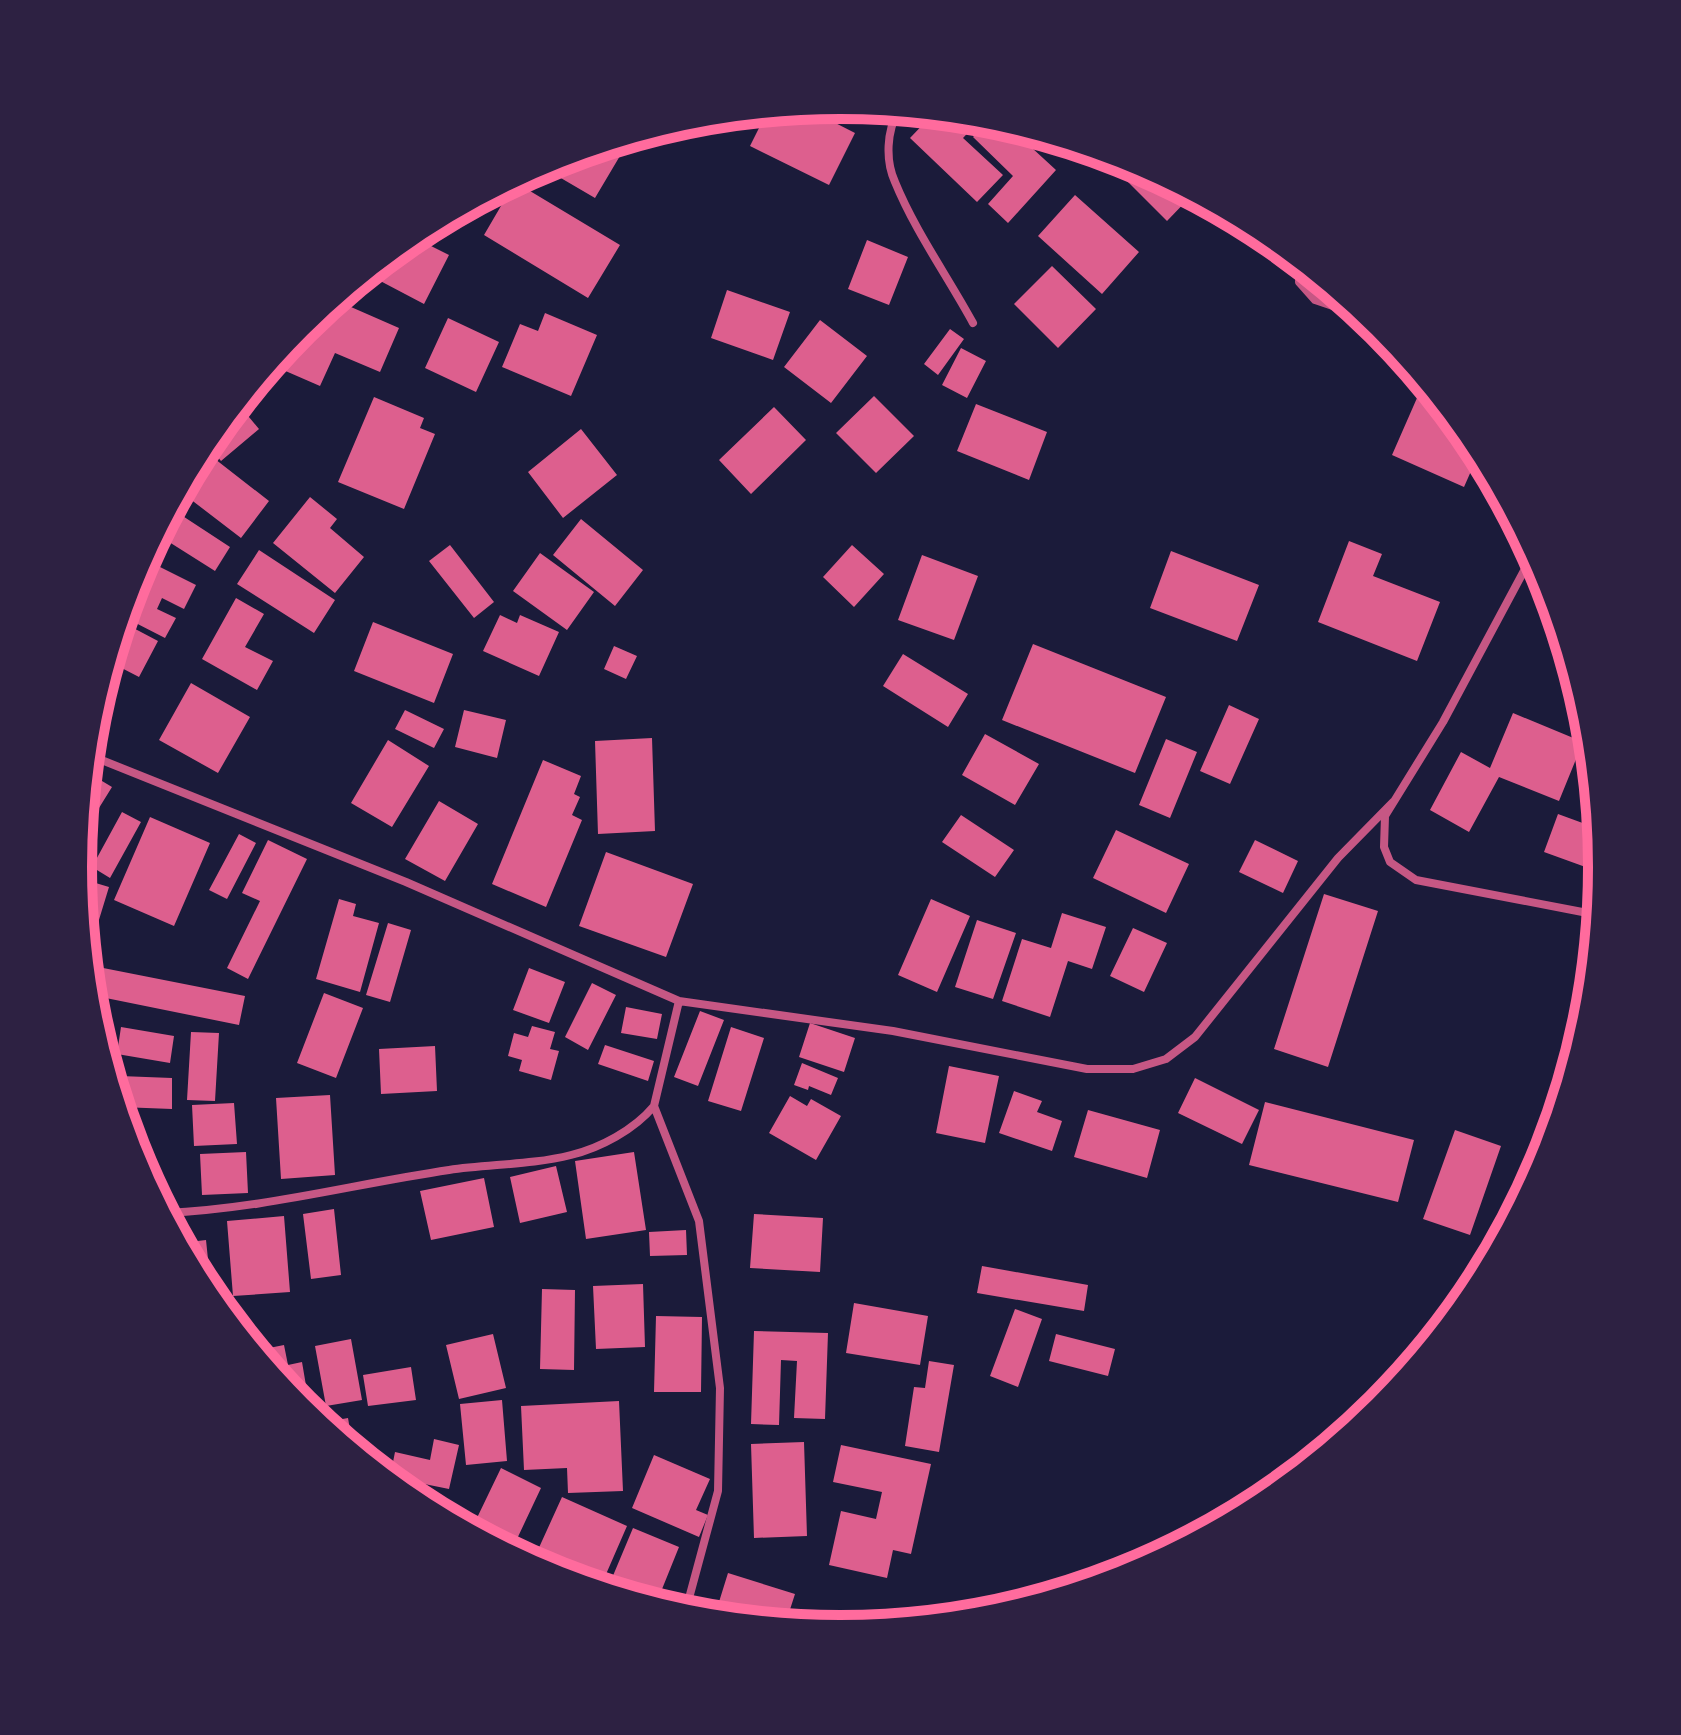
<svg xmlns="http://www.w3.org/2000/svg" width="1681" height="1735" font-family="Figtree,sans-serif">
  <rect width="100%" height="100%" fill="#1b1b3a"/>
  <path fill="#dd5f8e" d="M806,108L855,133L829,185L750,146L767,112Z
    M933,114L981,119L963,138L1003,175L977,202L910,138Z
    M989,120L1007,125L1056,170L1008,223L988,204L1013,176L973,137Z
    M630,139L595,198L542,167L549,163Z
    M1099,153L1133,163L1192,195L1167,221Z
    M515,182L620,245L588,298L484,235Z
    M1075,195L1139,252L1102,294L1038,236Z
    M1225,213L1264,234H1265L1261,240Z
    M413,237L449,255L424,304L367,274Z
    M867,240L908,257L889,305L848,289Z
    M1052,266L1096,309L1058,348L1014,304Z
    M727,290L790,312L773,360L711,338Z
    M335,300L399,328L380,372L335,353L320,386L274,366L302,328Z
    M545,313L597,335L571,396L502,367L520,324L538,331Z
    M448,318L499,342L476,392L425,368Z
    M820,320L867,356L831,403L784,367Z
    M950,329L964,339L938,375L924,364Z
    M961,348L986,361L967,398L942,385Z
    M1424,382L1479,453L1464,487L1392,455Z
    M874,396L914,436L876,473L836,433Z
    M374,397L424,418L420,428L435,434L404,509L338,482Z
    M976,404L1047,432L1029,480L957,451Z
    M239,405L259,429L221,461L207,444Z
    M774,407L806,440L751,494L719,460Z
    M581,429L617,475L563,518L528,472Z
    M206,452L269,501L241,538L181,492Z
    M310,497L337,519L330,528L364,557L335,593L273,543Z
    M172,509L230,547L215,571L158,535Z
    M581,519L643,570L615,606L553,555Z
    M1349,541L1382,554L1373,576L1440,602L1417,661L1318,622Z
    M450,545L494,602L474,618L429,561Z
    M852,545L884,574L854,607L823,577Z
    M259,550L335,600L314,633L237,584Z
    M1171,551L1259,585L1237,641L1150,608Z
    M540,553L594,592L567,630L513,591Z
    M922,555L978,576L954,640L898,620Z
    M146,560L196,585L184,609L162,598L157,609L176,618L165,638L124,617Z
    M236,598L264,614L245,647L273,661L257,690L202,659Z
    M500,615L517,623L520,615L559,632L539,676L483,651Z
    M122,622L158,641L139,677L110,662Z
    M373,622L453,654L434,703L354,671Z
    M1033,644L1166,697L1135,773L1002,720Z
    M614,646L637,656L626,679L604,669Z
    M903,654L968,694L948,727L883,686Z
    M105,679L112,683L96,711H95Z
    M191,683L250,717L218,773L159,740Z
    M1229,705L1259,719L1230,784L1200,771Z
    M405,710L444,729L434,748L395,729Z
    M464,710L506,720L497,758L455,747Z
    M1513,713L1583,742L1559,801L1499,777L1469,832L1430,810L1461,752L1490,768Z
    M985,734L1039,764L1015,805L962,775Z
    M652,738L655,831L598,834L595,741Z
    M1166,739L1197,752L1170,818L1139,805Z
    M388,740L429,766L392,827L351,803Z
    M543,760L581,776L574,794L580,797L572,815L582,820L546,907L492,884Z
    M87,772L112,787L81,837Z
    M439,801L478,824L445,881L405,859Z
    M122,812L141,822L110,878L92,867Z
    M1558,814L1599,829L1602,873L1544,852Z
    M961,815L1014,850L995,877L942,842Z
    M150,817L210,843L174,926L114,900Z
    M1116,830L1189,864L1166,913L1093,878Z
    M239,834L256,843L227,899L209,890Z
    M268,840L307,859L248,979L227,968L260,901L242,893Z
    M1255,840L1298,861L1283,893L1239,872Z
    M606,852L693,884L666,957L579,926Z
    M79,878L109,887L87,959Z
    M1324,894L1378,911L1328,1067L1274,1049Z
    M339,899L356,904L353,916L379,923L360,992L316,979Z
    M931,899L970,916L937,992L898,975Z
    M1062,913L1106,927L1092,969L1068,961L1050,1017L1002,1001L1022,939L1051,948Z
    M977,920L1016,933L993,999L955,987Z
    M388,923L411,930L390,1002L366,995Z
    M1133,928L1167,943L1144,992L1110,976Z
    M88,965L245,996L239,1025L91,995Z
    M529,968L565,982L549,1023L513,1010Z
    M592,983L616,995L588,1050L565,1037Z
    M324,993L363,1008L336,1078L297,1063Z
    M626,1007L662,1014L657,1039L621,1033Z
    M700,1011L724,1020L698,1086L674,1077Z
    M810,1023L855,1038L844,1072L799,1057Z
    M532,1026L555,1032L550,1049L559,1051L551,1080L519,1071L522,1060L508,1056L514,1033L528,1037Z
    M121,1027L174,1036L170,1063L117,1054Z
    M731,1027L764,1038L741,1111L708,1101Z
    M191,1032L219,1033L215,1101L187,1100Z
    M605,1045L654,1061L648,1081L598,1064Z
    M435,1046L437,1091L381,1094L379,1049Z
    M1565,1053L1576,1057L1559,1112L1546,1108Z
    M802,1063L838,1078L831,1095L809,1086L808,1090L794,1085Z
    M949,1066L999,1076L985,1143L936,1133Z
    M120,1076L172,1078V1109L120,1107Z
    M1195,1078L1259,1110L1242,1144L1178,1113Z
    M1014,1091L1042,1101L1037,1112L1062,1121L1052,1151L999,1133Z
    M330,1095L335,1175L281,1179L276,1098Z
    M790,1096L807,1106L811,1099L841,1116L816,1160L769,1133Z
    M1265,1102L1414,1140L1398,1202L1249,1165Z
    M234,1103L237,1144L194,1146L192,1105Z
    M1088,1110L1160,1130L1147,1178L1074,1157Z
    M1455,1130L1501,1146L1470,1235L1423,1219Z
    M246,1152L248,1193L202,1195L200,1154Z
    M634,1152L646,1230L586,1239L575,1161Z
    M556,1166L567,1212L520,1223L510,1177Z
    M484,1178L494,1227L431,1240L420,1191Z
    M334,1209L341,1275L311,1279L303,1214Z
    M754,1214L823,1218L820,1272L750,1268Z
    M284,1216L290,1292L233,1296L227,1221Z
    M686,1230L687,1255L650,1256L649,1232Z
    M206,1240L211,1288L205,1289L181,1243Z
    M982,1266L1088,1285L1084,1311L977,1293Z
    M643,1284L645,1347L596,1349L593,1286Z
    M542,1289L575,1290L574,1370L540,1369Z
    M854,1303L928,1316L920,1365L846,1353Z
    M1015,1309L1042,1319L1018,1387L990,1376Z
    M656,1316L702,1317L701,1392H654Z
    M754,1331L828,1333L825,1419L794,1418L797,1361L781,1360L779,1425L751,1424Z
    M493,1334L506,1388L459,1399L446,1345Z
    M1056,1334L1115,1349L1108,1376L1049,1361Z
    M351,1339L362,1400L326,1406L315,1346Z
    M284,1345L288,1365L302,1362L311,1415L266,1364L264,1349Z
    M929,1361L954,1365L939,1452L905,1446L914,1387L925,1388Z
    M411,1367L416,1400L368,1406L363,1375Z
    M502,1400L507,1461L466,1465L460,1404Z
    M619,1401L623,1491L568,1493L567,1468L524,1470L521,1406Z
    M348,1418L352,1441L345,1443L321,1423Z
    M434,1439L459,1445L449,1489L390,1477L395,1452L430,1460Z
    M804,1442L807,1536L754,1538L751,1444Z
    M841,1445L931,1464L911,1554L893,1550L887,1578L829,1565L841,1511L876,1519L882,1492L833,1482Z
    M654,1455L710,1479L696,1510L708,1515L699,1537L632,1508Z
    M501,1468L541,1488L516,1541L475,1522Z
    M408,1494H440V1514L417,1501Z
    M562,1497L627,1526L600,1588L532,1563Z
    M633,1528L679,1547L656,1604L607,1590Z
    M728,1573L795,1594L785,1625L714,1618Z"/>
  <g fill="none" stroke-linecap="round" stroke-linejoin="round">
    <path stroke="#c65784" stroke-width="8" d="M898,111C887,131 885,160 895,182C915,231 948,277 973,323
      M1300,263L1299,282L1315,300L1368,318
      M1533,554L1443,722L1385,816L1384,847L1390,862L1416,880L1598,915
      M89,755L406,882L679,1001L893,1031L1087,1069H1133L1166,1059L1195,1037L1338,858L1393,802
      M654,1106L699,1221L720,1388L718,1491L685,1613
      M165,1213C261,1209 354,1184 449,1170C489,1164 532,1165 571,1155C600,1148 634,1130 654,1106L679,1001"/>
  </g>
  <path d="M0 0H1681V1735H0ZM92 867a748 748 0 1 1 1496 0a748 748 0 1 1-1496 0Z" fill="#2d2142" fill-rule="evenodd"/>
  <path fill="none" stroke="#ff6b9d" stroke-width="10" d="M92 867a748 748 0 1 1 1496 0a748 748 0 1 1-1496 0Z"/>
</svg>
